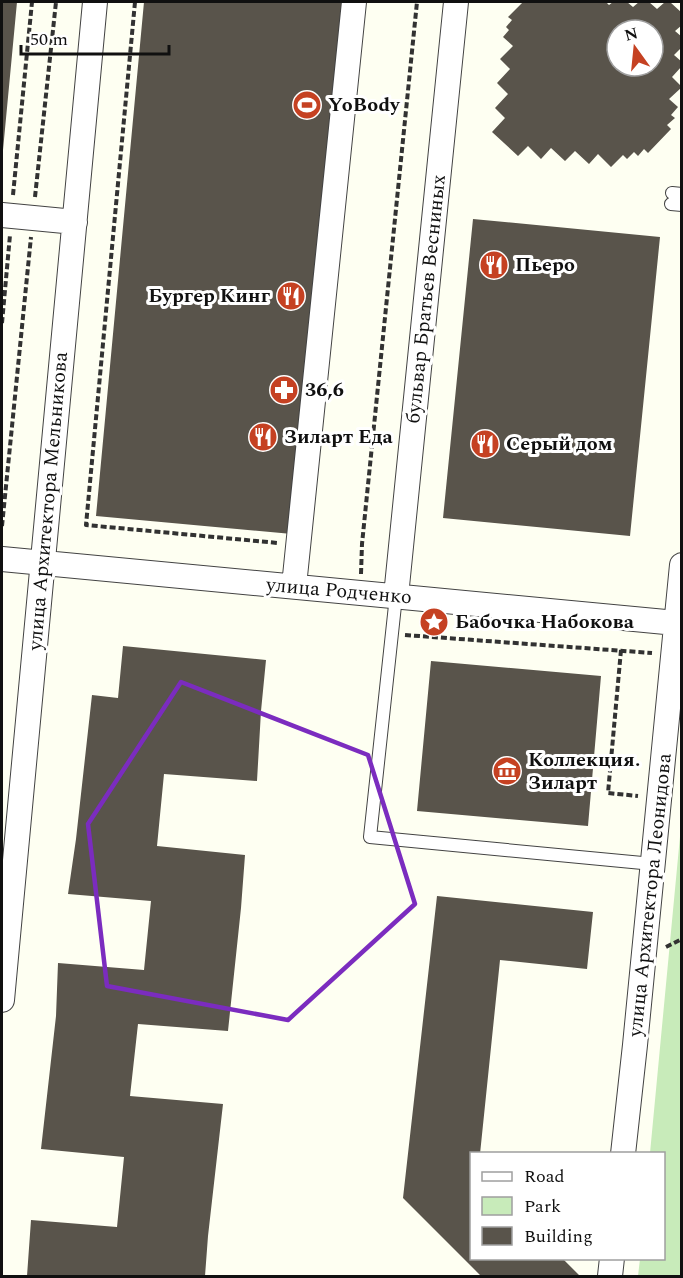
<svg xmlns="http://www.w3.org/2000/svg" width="683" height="1278" font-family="Spectral,serif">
  <rect width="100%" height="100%" fill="#fefff2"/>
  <path fill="#c8ebba" d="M681,826V1276H638L640,1259L664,1258V1154L650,1153Z"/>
  <path fill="#59544b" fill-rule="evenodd" d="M2,2H17L3,150H2Z
    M144,2H342L292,534L96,516Z
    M523,2H606L609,5L613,2H627L633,7L639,2H649L657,9L665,2H670L682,13V25L675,31L682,37V47L674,55L682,62V66L672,77L682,87L669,99L678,107L671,115L675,118L667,125L671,129L648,153L644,149L638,156L634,152L627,159L623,155L611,167L598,154L589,164L575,151L565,161L551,148L541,159L528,146L518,156L492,132L505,118L495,108L508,94L497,83L510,69L500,59L513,46L503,37L509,30L506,27L512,20L508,17ZM617,30H653V66H617Z
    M473,219L660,237L630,536L443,518Z
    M123,646L266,660L261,711L257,781L164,774L157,846L245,855L241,908L228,1031L138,1024L130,1096L223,1104L208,1236L205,1276H27L31,1220L117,1227L124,1157L41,1149L56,1016L58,963L144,970L151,901L68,894L76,839L92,695L118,698Z
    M431,661L601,676L588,826L417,811Z
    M437,896L593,912L587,969L500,960L480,1154H472V1258H562L580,1276H481L403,1198Z"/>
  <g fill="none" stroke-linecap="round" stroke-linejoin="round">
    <g stroke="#434343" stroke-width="14">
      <path id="lane" d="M672,193L682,194
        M671,204L682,205
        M396,596L370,837L653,864"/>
    </g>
    <g stroke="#434343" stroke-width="26">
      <path id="street" d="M2,215L75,222
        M2,559L676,623
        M294,586L354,2
        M396,596L456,2
        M2,1000L95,2
        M623,1154L635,1045L682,565
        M610,1276L612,1258"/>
    </g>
    <path stroke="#323232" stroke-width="4" stroke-dasharray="6 3" stroke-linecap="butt" d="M135,2L86,525L278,543
      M13,195L32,2
      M35,197L56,2
      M2,323L10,235
      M2,526L31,237
      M361,574L362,544L417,2
      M405,635L652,653
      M621,650L608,793L638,796
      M666,947L682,939"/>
    <use href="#lane" stroke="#fff" stroke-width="12"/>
    <use href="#street" stroke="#fff" stroke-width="24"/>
  </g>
  <path fill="none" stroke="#7b2cbf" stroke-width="4.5" stroke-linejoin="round" d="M181,682L368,755L415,904L288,1020L107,986L88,824Z"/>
  <defs>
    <g id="stadium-disc" transform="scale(1.5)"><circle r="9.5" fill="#c54122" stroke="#fff"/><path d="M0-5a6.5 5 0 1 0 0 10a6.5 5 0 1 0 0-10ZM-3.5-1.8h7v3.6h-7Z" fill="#fff"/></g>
    <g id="restaurant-disc" transform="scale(1.5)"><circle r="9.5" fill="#c54122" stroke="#fff"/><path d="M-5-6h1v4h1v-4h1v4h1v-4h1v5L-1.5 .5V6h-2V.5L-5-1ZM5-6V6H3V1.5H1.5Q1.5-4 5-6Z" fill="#fff"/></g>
    <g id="pharmacy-disc" transform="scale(1.5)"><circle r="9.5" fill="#c54122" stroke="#fff"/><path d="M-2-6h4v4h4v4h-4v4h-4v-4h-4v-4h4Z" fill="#fff"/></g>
    <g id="sight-disc" transform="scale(1.5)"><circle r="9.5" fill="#c54122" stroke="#fff"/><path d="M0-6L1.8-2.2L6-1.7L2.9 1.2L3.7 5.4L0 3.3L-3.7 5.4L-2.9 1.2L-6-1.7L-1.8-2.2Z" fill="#fff"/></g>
    <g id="museum-disc" transform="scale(1.5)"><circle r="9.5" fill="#c54122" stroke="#fff"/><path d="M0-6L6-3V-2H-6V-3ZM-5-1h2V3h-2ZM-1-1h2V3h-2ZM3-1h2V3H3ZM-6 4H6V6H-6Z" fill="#fff"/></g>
  </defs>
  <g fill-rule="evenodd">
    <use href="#stadium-disc" x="307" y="105"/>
    <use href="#restaurant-disc" x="494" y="265"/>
    <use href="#restaurant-disc" x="291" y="296"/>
    <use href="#pharmacy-disc" x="284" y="390"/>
    <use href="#restaurant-disc" x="263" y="437"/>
    <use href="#restaurant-disc" x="485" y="444"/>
    <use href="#sight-disc" x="434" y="622"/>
    <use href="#museum-disc" x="507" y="771"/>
  </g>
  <g text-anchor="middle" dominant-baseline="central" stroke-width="6" stroke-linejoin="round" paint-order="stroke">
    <g font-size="20" font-weight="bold" fill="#101010" stroke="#fff" text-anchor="start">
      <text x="328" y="105">YoBody</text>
      <text x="515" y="265">Пьеро</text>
      <text x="270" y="296" text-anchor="end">Бургер Кинг</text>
      <text x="305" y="390">36,6</text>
      <text x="284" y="437">Зиларт Еда</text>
      <text x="506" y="444">Серый дом</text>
      <text x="455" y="622">Бабочка Набокова</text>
      <text x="528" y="760">Коллекция.<tspan x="528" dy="23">Зиларт</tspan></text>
    </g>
    <g font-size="20" fill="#101010" stroke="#fff">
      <text transform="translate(426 299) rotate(-84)">бульвар Братьев Весниных</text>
      <text transform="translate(48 501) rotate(-85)">улица Архитектора Мельникова</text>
      <text transform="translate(339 591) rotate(5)">улица Родченко</text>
      <text transform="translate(650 895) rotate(-84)">улица Архитектора Леонидова</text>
    </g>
  </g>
  <rect width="683" height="1278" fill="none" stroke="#101010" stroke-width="6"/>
  <rect x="470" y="1152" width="195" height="108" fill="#ffffff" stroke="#9f9f9f" stroke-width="1.5"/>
  <rect x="482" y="1172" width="30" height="9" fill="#ffffff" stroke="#9f9f9f" stroke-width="1.5"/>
  <text x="524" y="1182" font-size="18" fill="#101010">Road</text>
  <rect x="482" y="1197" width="30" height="18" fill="#c8ebba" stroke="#9f9f9f" stroke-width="1.5"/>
  <text x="524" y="1212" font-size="18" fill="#101010">Park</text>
  <rect x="482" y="1227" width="30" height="18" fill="#59544b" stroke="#9f9f9f" stroke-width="1.5"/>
  <text x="524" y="1242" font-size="18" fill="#101010">Building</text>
  <g transform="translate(635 48) rotate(345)"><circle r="28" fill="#ffffff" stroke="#9f9f9f" stroke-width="1.5"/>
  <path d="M0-4.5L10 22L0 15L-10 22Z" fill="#c54122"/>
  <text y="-9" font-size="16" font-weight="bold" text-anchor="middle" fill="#101010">N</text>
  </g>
  <path d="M21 45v9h148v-9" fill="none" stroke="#101010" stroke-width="3"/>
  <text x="30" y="45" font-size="18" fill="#101010" stroke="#ffffff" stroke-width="4.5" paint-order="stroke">50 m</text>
</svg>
